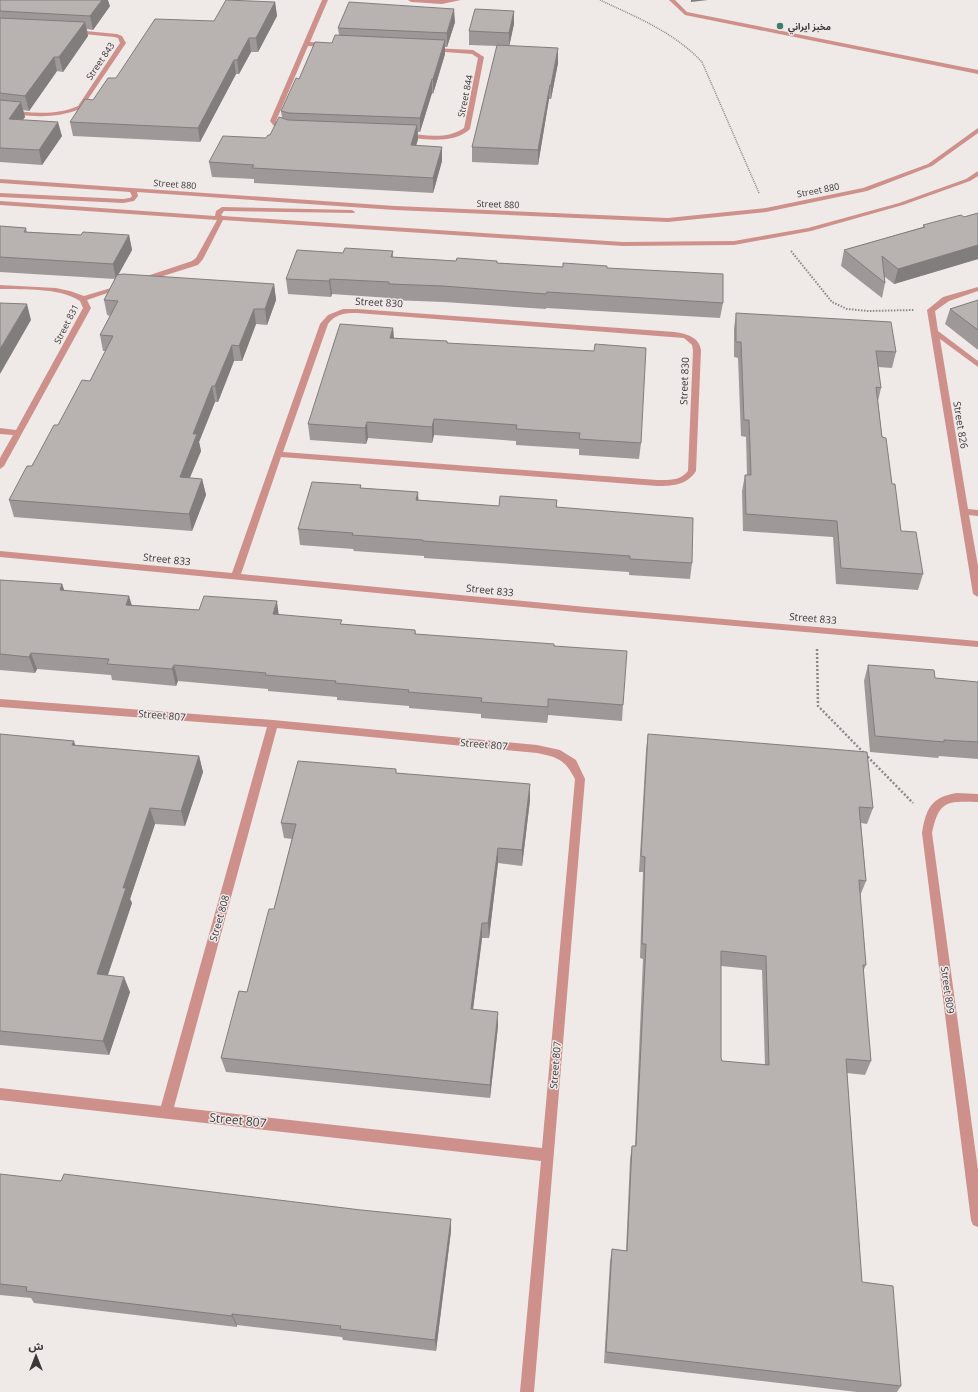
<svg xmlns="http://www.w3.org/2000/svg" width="978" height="1392" font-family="'Open Sans','Noto Sans Arabic',sans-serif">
  <rect width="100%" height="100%" fill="#efe9e8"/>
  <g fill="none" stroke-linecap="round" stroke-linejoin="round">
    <path stroke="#8d8888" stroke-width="1.5" stroke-dasharray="1 1" stroke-linecap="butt" d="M600,0C636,17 674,32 702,62L759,193"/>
    <path stroke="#8d8888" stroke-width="2" stroke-dasharray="1.5 1.5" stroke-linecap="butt" d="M791,251L832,302L847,309L868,311L914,310"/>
    <path stroke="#8d8888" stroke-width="2.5" stroke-dasharray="2 2" stroke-linecap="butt" d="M817,649L818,706L913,803"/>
    <path fill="#ce908b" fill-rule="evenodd" d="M322,0H328L310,42L327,43L330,45L327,47L308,46L276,121L280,126L290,131C283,136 274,127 270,121Z
      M408,0H461L442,4L411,2Z
      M669,0H675L687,12L978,70V74L685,15Z
      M75,30L117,34L122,36L126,43L82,108C55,120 28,116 0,113V109C26,112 53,117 78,106L120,43L118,38L114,37L73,33L72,32Z
      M433,48L473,50L484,57L470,129C455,144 422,140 403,136V134L405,133C424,135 447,140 464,128L478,58L472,54L431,51L430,50Z
      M978,128V133L932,166L867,191L766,212L668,222L395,210L137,192L138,196L134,201L123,203L0,197V193L123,199L130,198L132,196L130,192L0,183V179L395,206L668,218L766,208L863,188L928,164Z
      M978,171V176L970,181L903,205L811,231L734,245L623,246L223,220L203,259L198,265L144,282H141V278L192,261L196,258L217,220L0,205V201L215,216L216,211L222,207L352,210L355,212L354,213L224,211L221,215L223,216L623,242L734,241L808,228L899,203L966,179Z
      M0,285L56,288L70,291L84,296L121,285L125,287L87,300L91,308L4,466L0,469V458L13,435L0,434V428L16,430L83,308L80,301C58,287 25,290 0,289Z
      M978,287V291L949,301L935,311L938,331L978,361V367L940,339L968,509L978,510V516L969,515L978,566V597L973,594L927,310L943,297Z
      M343,309H357L675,332C687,334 699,337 701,350L696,471C687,485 673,486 657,486L281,457L241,574L586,607L978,641V647L586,613L0,557V551L232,573L320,324L328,315ZM357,313L684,338L692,345L693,350L688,471C680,481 669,480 657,480L283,452L328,324C335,314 345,313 357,313Z
      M0,699L273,720L537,745L560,750L576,760L585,779L534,1392H520L541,1161L0,1100V1088L161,1106L267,727L0,707ZM277,728L537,753C558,757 565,760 575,779L542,1148L174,1107Z
      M957,793L978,794V802C947,801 939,800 932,833L978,1170V1227L973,1225L971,1220L922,833C926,809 931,797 957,793Z"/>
  </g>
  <path fill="#9e9998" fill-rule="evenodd" d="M0,0L110,6L93,30L87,29L88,36L63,72L57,71L29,111L23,110L25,117L23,120L62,136L42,165L0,162Z
    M275,2L277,16L258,52H251L239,74H236L200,142L73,136L70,122L116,78L214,21Z
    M514,11V24L509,46L558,63L551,99H549L538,165L472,162V147L497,46L469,45V31Z
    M455,22L447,47H445V54L433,94L432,93L420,132H418V139L416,145L442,161L433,193L254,183V179L212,177L209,162L266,138L270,135L282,118L281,111L299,79L339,35L338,28Z
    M978,213V259L894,284L885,277V283L882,298L841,266L844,250L923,227V225L964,217Z
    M0,226L26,228L27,232L81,235H129L132,250L118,275L274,284L276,300L267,325L256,324L242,361H234L218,402H215L199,442L201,451L190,478L202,479L206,495L192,531L14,517L9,500L58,425L90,381L106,351H103L100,335L110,316L107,315L104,300L115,279L0,272Z
    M393,251V257L456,261H497V263L563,267L607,268L723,303L720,318L546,308V309L444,302L390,300V298L332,294L331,297L288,294L286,279L343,253Z
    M978,300V350L945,324L950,309Z
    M736,313L896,352L892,368L878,367L881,388L878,401L882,437L892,484L901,531L923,574L918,590L836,584L833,537L743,531L742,491L745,475H747L746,437L741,436L738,358L734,357V329Z
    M393,328L394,338L447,343L641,443L639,459L579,455V449L516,445V441L434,435L432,443L368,438L366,444L310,440L308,424Z
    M361,485V488L418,492V500L499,506L557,500V507L692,563L690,579L629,575V572L424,558V556L354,551L353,549L300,545L298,529Z
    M0,580L62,584L64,590L132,605L199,610L279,615L342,624L415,630L416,634L554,646L623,705L622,721L548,715L547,723L481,718V714L409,708V706L337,700V697L268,691V689L178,681L176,686L112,680L111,675L37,669L35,673L0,670Z
    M868,665L935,678L978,682V759L939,756L938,758L870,752L864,681Z
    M0,734L75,745L199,756L203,772L185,826L155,824L130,899L132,903L108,975L130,992L109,1055L0,1045Z
    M648,734L873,808L867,824L861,823L866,881L860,896L866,965L863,971L871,1061L865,1075L847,1073L862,1282L901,1386L897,1392H857L604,1363L610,1261L612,1249L626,1251L630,1159L632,1146H635L643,959L640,958L643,872H639L646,750ZM721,966L762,970L765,1065L722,1061L721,1058Z
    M397,773L530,800L522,866L498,863L489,938H482L473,1010L498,1026L490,1098L226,1072L221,1058L247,992L274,909L292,839L284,838L281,823Z
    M0,1174L61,1181L451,1219V1231L436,1351L343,1340L342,1337L237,1325V1327L34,1303L31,1298L0,1295Z"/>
  <path fill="#817d7c" d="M102,0H108L110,6L93,30L90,16Z
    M691,0H708L691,2Z
    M275,2L277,16L258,52L256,38Z
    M454,9L455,22L447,47V33Z
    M514,11V24L509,47V33Z
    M85,22L88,36L63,72L59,57Z
    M249,38L251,52L239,74L237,60Z
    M445,40V54L433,94V79Z
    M558,48V63L551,99V85Z
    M54,57L57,71L29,111L25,96Z
    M234,60L236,74L200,142L198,128Z
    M432,79V93L420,132V118Z
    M550,85L549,99L538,165V150Z
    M21,102L25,117L12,134L9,119Z
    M58,122L62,136L42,165L39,150Z
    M417,125L418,139L412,160L411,145Z
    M442,147V161L433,193V178Z
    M129,235L132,250L116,279L113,264Z
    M978,245V259L894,284L898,269Z
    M330,279L332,294L331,297L329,281Z
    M274,284L276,300L267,325L265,309Z
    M27,304L31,320L0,374V349Z
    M254,309L256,324L242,361L239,346Z
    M393,328L394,343L390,338Z
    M232,345L234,361L218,402L215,386Z
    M212,386L215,402L199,442L201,451L183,493L180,477L193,434Z
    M434,419V435L432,443V427Z
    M367,422L368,438L366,444L365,428Z
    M202,479L206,495L192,531L189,514Z
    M418,492L419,509L416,500Z
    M62,584L68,601L60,590Z
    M129,596L134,612L126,605Z
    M277,601L279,617L273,614Z
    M31,653L37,669L35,673L29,657Z
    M174,665L178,681L176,686L172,669Z
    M548,699V715L547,723L548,707Z
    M74,741L79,757L72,745Z
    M199,756L203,772L185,826L181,811Z
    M530,784V800L522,866V850Z
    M150,808L155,824L130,899L132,903L103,989L97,974L123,888Z
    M498,848V863L489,938L488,923Z
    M482,923V938L471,1024V1009Z
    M124,977L130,992L109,1055L103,1041Z
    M498,1012V1026L490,1098V1085Z
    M451,1219V1231L436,1351L435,1340Z
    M232,1314L237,1325V1327L232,1316Z"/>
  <path fill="#b8b2b1" stroke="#817d7c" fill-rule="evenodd" d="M0,0H102L90,16L0,11Z
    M226,0L275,2L256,38H249L237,60H234L198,128L70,122L85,99L93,100L108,78H116L155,19L214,21Z
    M349,2L454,9L447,33L338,28Z
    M475,9L514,11L509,33L469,31Z
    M0,18L85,22L59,57H54L25,96L0,93Z
    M335,35L445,40L433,79H432L420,118L289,113L281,111L296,78L299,79L315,42L332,43Z
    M497,45L558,48L551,85H550L538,150L472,147Z
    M0,100L21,102L9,119L58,122L39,150L0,148Z
    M279,117L288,120L417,125L411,145L442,147L433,178L252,168L254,165L209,162L223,136L266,138L268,135H270Z
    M978,213V245L898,269L882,256L885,283L844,250L925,227L923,225L961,215L964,217Z
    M0,226L26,228L24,232L81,235L83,232L129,235L113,264L0,257Z
    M345,248L393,251L391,257L456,261L457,258L497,261V263L563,267V263L607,266V268L723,274V303L547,292L546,294L443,286L389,284V282L330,279L329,281L286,279L297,250L343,253Z
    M123,274L274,284L265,309H254L239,346L232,345L215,386H212L193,434H197L180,477L202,479L189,514L9,500L27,466H32L54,425H58L82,380L90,381L113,336L100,335L118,301L104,300L117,275Z
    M978,300V330L950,309Z
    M0,303L27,304L0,349Z
    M736,313L891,322L896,352L876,351L881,388L876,387L882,437L886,438L892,484H895L901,531L916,532L923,574L841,568L837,521L746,514L745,475H751L749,420H744L741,342H736Z
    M340,324L393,328L390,338L447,341V343L594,351L595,344L646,348L641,443L579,439L580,433L516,429L517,425L434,419L432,427L367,422L365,428L308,424Z
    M312,482L361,485L360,488L418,492L416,500L499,506L500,496L557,500L556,507L693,518L692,563L630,559V556L423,541V540L352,535L353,533L298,529Z
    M0,580L62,584L60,590L129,596L126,605L199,610L204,596L277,601L273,614L342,620L340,624L415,630V634L554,644V646L627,651L623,705L548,699V707L481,702L482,698L408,692L409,690L335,683L336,681L265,675L266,673L174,665L172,669L107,664L109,659L31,653L29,657L0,654Z
    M868,665L934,670L935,678L978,682V742L944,740V742L875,736Z
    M0,734L74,741L72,745L199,756L181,811L150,808L123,888H126L97,974L124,977L103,1041L0,1031Z
    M648,734L867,752L873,808L859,807L866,881L859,880L866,965H863L871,1061L846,1059L862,1282L893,1286L901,1386L606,1352L612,1249L627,1251L632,1146H636L646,944H642L645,857L641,856ZM721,951L766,956L769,1065L722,1061L721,1058Z
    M298,761L396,769V773L530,784L522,850L498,848L488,923H482L471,1009L498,1012L490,1085L221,1058L239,991L247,992L269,909H274L296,824L281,823Z
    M0,1174L61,1181L64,1174L361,1210L451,1219L435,1340L340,1329L341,1326L232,1314V1316L26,1291L27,1287L0,1284Z"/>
  <circle fill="#3d7d6d" stroke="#efe9e8" stroke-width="1.5" cx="780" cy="26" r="4"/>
  <g text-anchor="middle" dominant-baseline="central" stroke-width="3" stroke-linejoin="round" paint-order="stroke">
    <g font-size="9" font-weight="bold" fill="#3a3737" stroke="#efe9e8" text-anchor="start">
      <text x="788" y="26">مخبز ايراني</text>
    </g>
    <g font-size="9" fill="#3a3737" stroke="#efe9e8">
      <text transform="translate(100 61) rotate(-56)">Street 843</text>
      <text transform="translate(465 96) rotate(-78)">Street 844</text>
      <text transform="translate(175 184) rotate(4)">Street 880</text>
      <text transform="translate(818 190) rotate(-11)">Street 880</text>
      <text transform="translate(498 204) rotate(2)">Street 880</text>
      <text transform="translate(66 324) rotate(-63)">Street 831</text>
    </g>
    <g font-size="10" fill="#3a3737" stroke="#efe9e8">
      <text transform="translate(379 302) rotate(3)">Street 830</text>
      <text transform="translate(684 381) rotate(-88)">Street 830</text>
      <text transform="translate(961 425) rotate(81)">Street 826</text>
      <text transform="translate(167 559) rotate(6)">Street 833</text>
      <text transform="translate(490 590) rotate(6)">Street 833</text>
      <text transform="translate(813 618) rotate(5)">Street 833</text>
      <text transform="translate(162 715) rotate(5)">Street 807</text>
      <text transform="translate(484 744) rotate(5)">Street 807</text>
      <text transform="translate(219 918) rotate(-74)">Street 808</text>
      <text transform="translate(948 990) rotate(82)">Street 809</text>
      <text transform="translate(555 1065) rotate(-85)">Street 807</text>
    </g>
    <g font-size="12" fill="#3a3737" stroke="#efe9e8">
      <text transform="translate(238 1120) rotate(6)">Street 807</text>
    </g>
  </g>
  <g transform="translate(36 1356)" stroke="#efe9e8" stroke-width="3" paint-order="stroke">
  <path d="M0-3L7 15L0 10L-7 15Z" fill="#3a3737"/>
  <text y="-6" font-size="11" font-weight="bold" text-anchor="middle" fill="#3a3737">ش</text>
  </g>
</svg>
